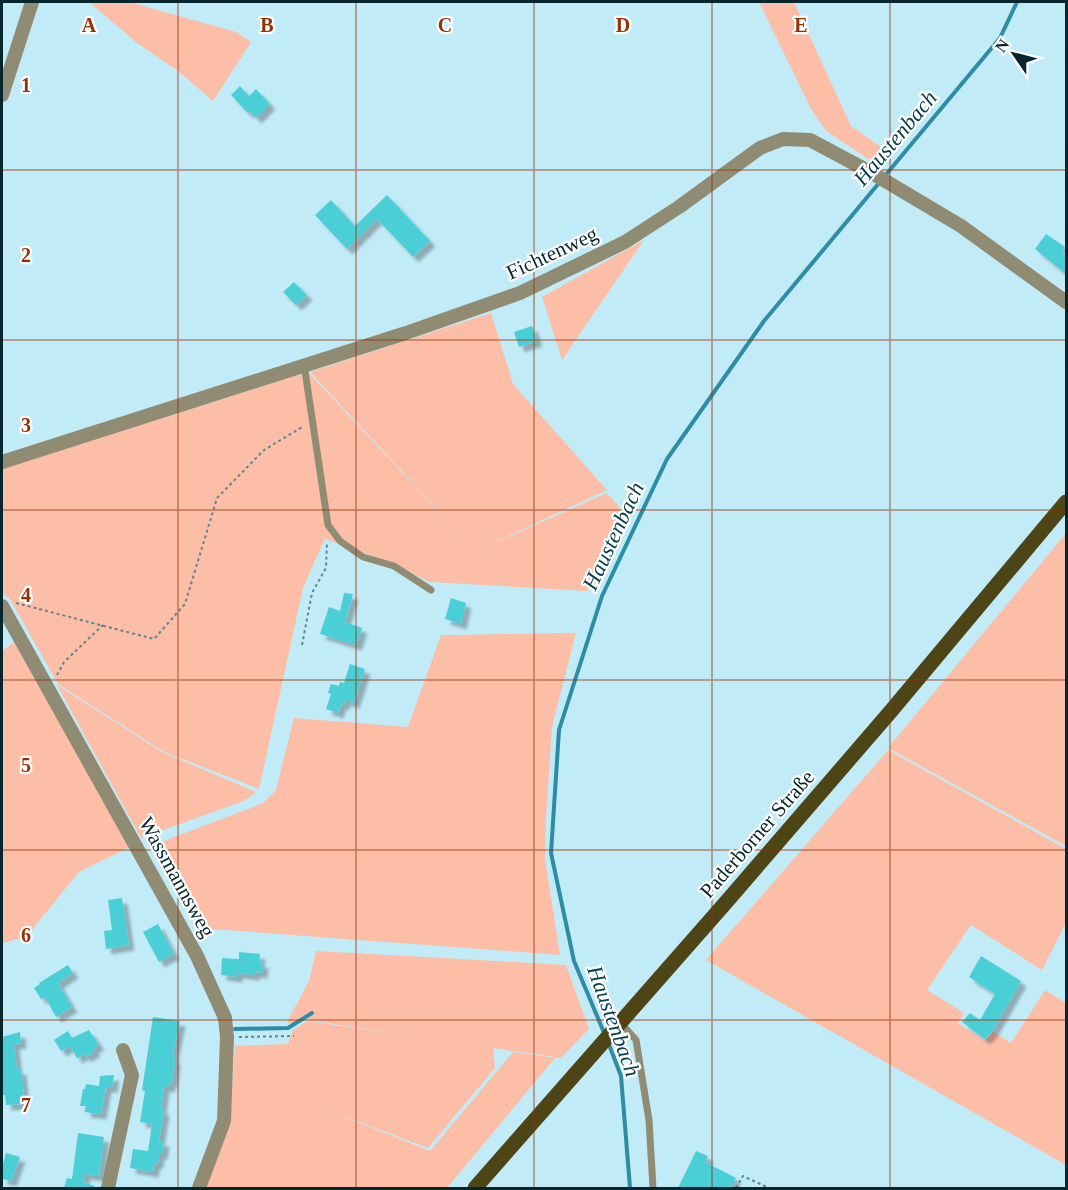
<svg xmlns="http://www.w3.org/2000/svg" width="1068" height="1190" font-family="'Times New Roman',serif">
  <defs>
    <filter id="shadow"><feDropShadow dx="5.5" dy="5.5" stdDeviation="1.5" flood-color="#0004"/></filter>
  </defs>
  <rect width="100%" height="100%" fill="#c2ebf8"/>
  <path fill="#fdbea8" d="M89,2H129L236,32L251,42L213,101L178,71L137,43Z
    M759,2H794L851,126L885,150L876,164L826,131L811,109Z
    M644,240L562,360L542,297Z
    M491,313L513,384L607,490L480,549L607,493L620,508L587,591L430,582L394,564L325,539L303,588L259,789L164,752L58,684L10,599L2,593V469L308,372L476,551L310,372Z
    M1066,533V846L888,748Z
    M576,633L552,727L546,817L545,859L560,955L198,928L156,844L263,803L276,790L294,718L408,727L441,635Z
    M14,642L130,847L79,872L26,937L2,943V651Z
    M57,685L162,752L256,792L244,801L141,838Z
    M888,750L1066,849V923L1042,970L971,925L927,990L964,1013L958,1023L985,1041L993,1032L1011,1043L1045,990L1066,1003V1165L706,960Z
    M316,951L566,965L589,1029L561,1058L493,1048L495,1068L428,1148L323,1108L430,1151L513,1052L555,1058L447,1188H206L230,1122L235,1046L288,1044L293,1030L308,1021L417,1037L309,1020L307,1015L290,1024L287,1022L309,981Z"/>
  <g fill="none" stroke-linecap="round" stroke-linejoin="round">
    <path stroke="#2e8ca5" stroke-width="4" d="M884,177L1000,38L1017,2
      M235,1029L288,1028L312,1013
      M605,1035L574,961L551,853L559,730L602,596L667,459L764,321L879,183
      M608,1042L621,1076L630,1188"/>
  </g>
  <path fill="#4acfd5" filter="url(#shadow)" d="M240,86L249,96L256,89L270,104L256,118L250,111L248,113L231,95Z
    M387,195L430,241L413,257L377,219L347,249L315,215L331,200L355,226Z
    M1046,234L1065,247L1062,252L1066,255V274L1035,249Z
    M294,282L307,295L296,305L283,292Z
    M532,326L537,341L519,347L514,332Z
    M344,593L353,594L345,622L362,628L356,645L320,634L329,607L340,611Z
    M451,598L466,603L461,624L445,619Z
    M350,664L365,669L354,703L345,700L344,705L341,704L338,713L326,709L331,694L328,693L331,684L339,686L340,682L344,683Z
    M122,898L129,945L106,949L104,931L112,930L108,900Z
    M158,924L174,954L159,962L143,932Z
    M239,952L260,954L259,962L263,963L262,973L255,972L254,975L237,973V977L221,975L222,958L239,959Z
    M981,956L1021,981L993,1030L985,1039L962,1022L970,1013L980,1020L995,994L969,977Z
    M68,965L73,973L58,983L72,1007L56,1017L45,997L41,999L34,988L40,984L39,983Z
    M153,1017L180,1021L173,1055L174,1060H175L172,1083L170,1082L169,1087L164,1086L161,1109L164,1110L159,1141H164L162,1154H159L158,1162L154,1165L153,1172L130,1168L133,1149L148,1151L152,1124L140,1122L145,1091L142,1090Z
    M89,1030L99,1045L93,1048L95,1051L86,1057L84,1054L77,1058L70,1046L61,1051L54,1040L68,1031L72,1038Z
    M20,1032L21,1043L14,1044L17,1070L21,1069L24,1097H21L22,1104L6,1105L5,1095H2V1037Z
    M114,1075L112,1087H106L101,1114L85,1112L86,1106H80L83,1089H85L86,1084L99,1086L100,1076Z
    M78,1133L104,1137L99,1176L85,1174L83,1182L95,1186V1188H64L67,1178L72,1179Z
    M696,1151L708,1156L705,1162L736,1178L730,1188H678Z
    M6,1153L20,1157L11,1181L2,1179V1168Z"/>
  <g fill="none" stroke-linecap="round" stroke-linejoin="round">
    <path stroke="#61858f" stroke-width="2" stroke-dasharray="3 3" stroke-linecap="butt" d="M16,603L154,639L185,604L217,498L264,450L304,426
      M302,645L312,593L326,568L327,542
      M57,675L64,662L103,625
      M239,1037L294,1036
      M736,1188L743,1176L769,1188"/>
    <path stroke="#908c74" stroke-width="7" d="M304,364L328,525L340,541L363,557L394,566L431,590
      M620,1022L636,1040L649,1120L653,1188"/>
    <path stroke="#908c74" stroke-width="14" d="M2,95L32,2
      M2,462L406,333L520,293L625,242L679,207L760,148L783,139L810,140L872,173L961,226L1066,302
      M2,606L197,956L225,1018L227,1037L224,1121L199,1188
      M108,1188L132,1075L123,1050"/>
    <path stroke="#4e4517" stroke-width="15" d="M475,1188L728,900L891,711L1066,502"/>
  </g>
  <path fill="none" stroke="#963103" stroke-width="1.5" stroke-opacity="0.55" d="M178,2V1188M356,2V1188M534,2V1188M712,2V1188M890,2V1188M2,170H1066M2,340H1066M2,510H1066M2,680H1066M2,850H1066M2,1020H1066"/>
  <g text-anchor="middle" dominant-baseline="central" stroke-width="4.5" stroke-linejoin="round" paint-order="stroke">
    <g font-size="21" fill="#06252d" stroke="#fff">
      <text transform="translate(552 253) rotate(-25)">Fichtenweg</text>
      <text transform="translate(757 834) rotate(-49)">Paderborner Straße</text>
      <text transform="translate(177 877) rotate(61)">Wassmannsweg</text>
    </g>
    <g font-size="22" font-style="italic" fill="#0a404d" stroke="#fff">
      <text transform="translate(895 138) rotate(-50)">Haustenbach</text>
      <text transform="translate(613 536) rotate(-65)">Haustenbach</text>
      <text transform="translate(614 1021) rotate(70)">Haustenbach</text>
    </g>
  </g>
  <g font-size="20" text-anchor="middle" font-weight="bold" fill="#963103" stroke="#fff" stroke-width="4.5" stroke-linejoin="round" paint-order="stroke">
    <text x="89" y="32">A</text>
    <text x="267" y="32">B</text>
    <text x="445" y="32">C</text>
    <text x="623" y="32">D</text>
    <text x="801" y="32">E</text>
    <text x="26" y="92">1</text>
    <text x="26" y="262">2</text>
    <text x="26" y="432">3</text>
    <text x="26" y="602">4</text>
    <text x="26" y="772">5</text>
    <text x="26" y="942">6</text>
    <text x="26" y="1112">7</text>
  </g>
  <rect width="1068" height="1190" fill="none" stroke="#06252d" stroke-width="6"/>
  <g transform="translate(1014 54) rotate(305)" stroke="#ffffff" stroke-width="4.5" paint-order="stroke">
  <path d="M0-4.5L10 22L0 15L-10 22Z" fill="#06252d"/>
  <text y="-9" font-size="16" font-weight="bold" text-anchor="middle" fill="#06252d">N</text>
  </g>
</svg>
